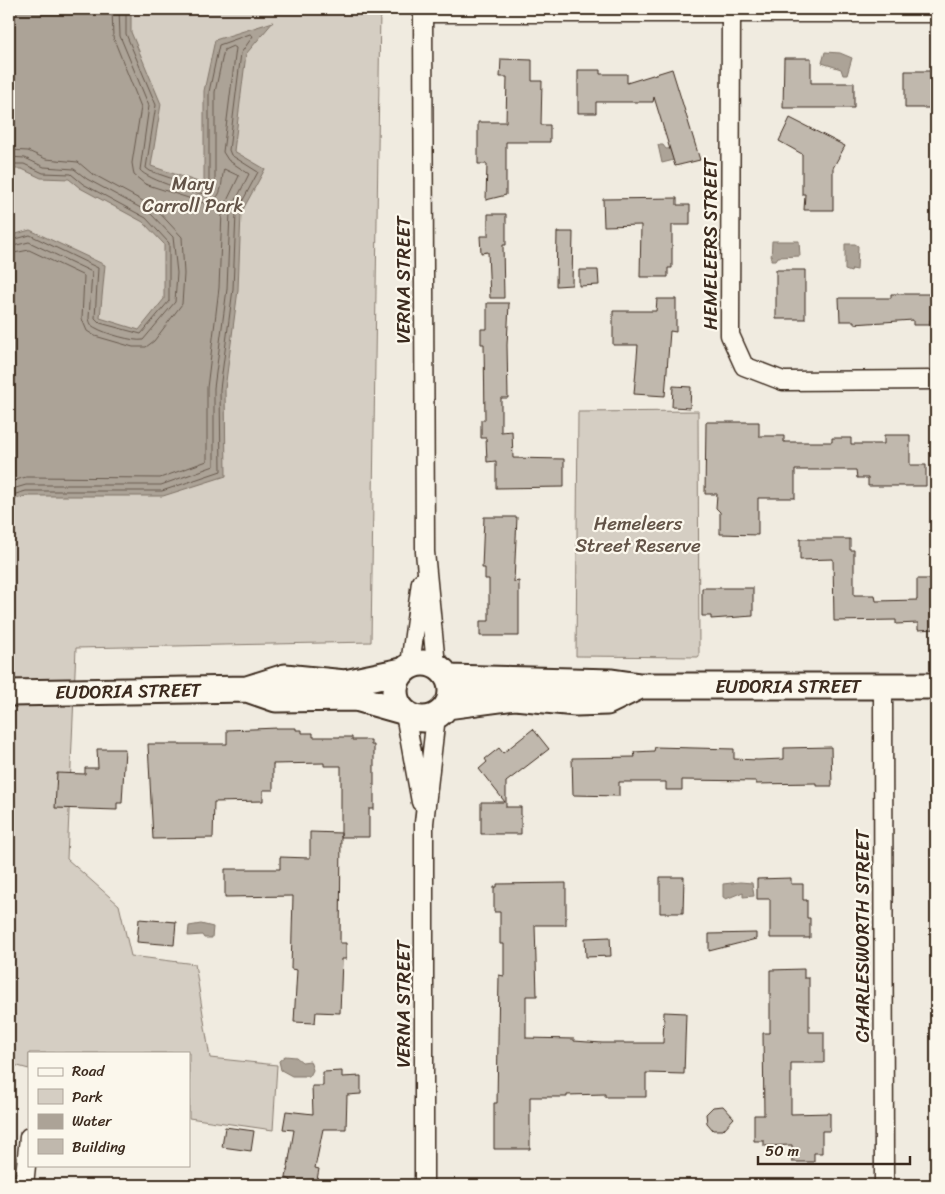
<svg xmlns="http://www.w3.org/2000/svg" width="945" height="1194" font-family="Sriracha,sans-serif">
  <rect width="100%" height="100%" fill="#f0ebe0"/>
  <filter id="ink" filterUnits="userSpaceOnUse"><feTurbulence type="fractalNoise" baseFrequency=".02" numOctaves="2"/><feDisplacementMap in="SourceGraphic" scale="10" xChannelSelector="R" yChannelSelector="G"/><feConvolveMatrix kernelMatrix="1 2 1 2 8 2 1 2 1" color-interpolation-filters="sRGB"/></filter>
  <g filter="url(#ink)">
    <path fill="#d5cec3" stroke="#887c70" d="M9,9H380L371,642L76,648L67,859L119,905L131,956L195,964L210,1058L277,1065L273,1130L189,1118V1053H29V1069L14,1065L9,1092Z
      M698,411L699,657L576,656L578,412Z"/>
    <path fill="#aca397" stroke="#7f7367" d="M9,9H131V32L161,104L151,166L204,184V91L215,40L273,22L246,54L234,151L265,169L241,213L238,290L225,389L226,476L163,496H26L9,501V236L30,230L105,265L100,318L139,330L164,299V244L143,222L80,188L69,179L41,178L22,169H9Z
      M825,52L840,53L852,58L847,75H843L841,69L822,63Z
      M658,145H663L666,149L675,148L674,160L662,163Z
      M772,241H799L800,256L778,257L776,260H771Z
      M845,244H855L858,246L857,270L852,269L851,272L845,270Z
      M740,882L752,883L754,896L743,897V892L726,899L723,897V884Z
      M201,924L213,927L212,938H204L202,935L188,936L189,926Z
      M285,1056L296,1057L302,1062L310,1061L313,1070L310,1076H292L281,1070L279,1061Z"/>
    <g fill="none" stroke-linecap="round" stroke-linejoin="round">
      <path stroke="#685a4e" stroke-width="1" d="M9,150L28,151L46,159L78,162L91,173L154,207L182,237L184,274L182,304L154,341L146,347H133L95,336L87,331L82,319L84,276L29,250L9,254
        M9,157L25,158L44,167L74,169L87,179L150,213L173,237L177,273L175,302L143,340C134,342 104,333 96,328C91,326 90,323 89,318L92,272L29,242L9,247
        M9,164H24L43,173L71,174L83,184L146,218L169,243V301L141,334L100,323L95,318L98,268L30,235L9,241
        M9,482L26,477L160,478L207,461V388L219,288L222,211L239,176L224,169C220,184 225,200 204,203L145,184L134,175L132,163L141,107L113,37L112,9
        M9,490L26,485H161L214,466V388L227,289L230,212L249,174L228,160L223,152L236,48L233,46L224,50L215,92V186L209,193C199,197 146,179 140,170L149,106L120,36L119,9
        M9,496L26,491H162L221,471L220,389L233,289L236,213L258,172L231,155L229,150L241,53L253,36L250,34L219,45L209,92V184L207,188L202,189L150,171L146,168L156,105L126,34V9"/>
    </g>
    <path fill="#c0b8ad" stroke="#3b2a1e" d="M784,58H811V83H854V108H783Z
      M501,59L532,60V81H542L541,125H550V142H506V195L486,200L487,164H478V122H506L507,77H500Z
      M672,69L700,160L675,166L654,97L653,102H596V113H578V70H600V74H627V83Z
      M905,71H936V108H905Z
      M790,118L845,146L833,168V210H804L805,194H802V154L779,141Z
      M677,198V205H690V225H672V268H668V277H640L641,225L604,226L603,199Z
      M488,214H506V245H503L504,298H490L488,252L481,253L480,236H488Z
      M557,232H573L572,285L556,286Z
      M579,270H598L599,285L579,286Z
      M776,270H805V319H776Z
      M891,294H936V320H930V325H913V320L854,324V321H840L839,298H891Z
      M657,299H676V332L670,331L665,396L634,394L638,345H613V311H656Z
      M487,303H509L507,345L508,398H501V432L512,431L513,458L564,459V487L496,488V461L487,462L486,438H481V420H485L484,344H481V329H487Z
      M673,386L691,387L690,408L672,407Z
      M706,422H759V436H784V442H832V438H851V444H884V435H910V465H926V486H868V478H857L856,470H795V498H758V535L720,534V512L716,508L717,494H705Z
      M484,517H517L514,582L519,581V636H480V621H489V579H485V568H482Z
      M800,539H850V550H854V595H875L876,601L917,600V579H936V629L918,630V623L896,624V620L834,621L833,559L800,560Z
      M702,588H753V616L711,619V616H702Z
      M278,728H296V730H302V733H313V737H352V740H371V745H374V809H369V837H341V766H324V763L273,764V790H263V801L214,802L213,838L153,839L148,744H227V730Z
      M533,729L549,749L506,782V807H521V834H481V802H505L479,769L487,762L485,759L499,748L503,753Z
      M655,747L734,749V759L758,760L784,759V748L831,747L832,786H816V783L756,784V781L682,780V790H666V782H619V796L573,795L572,758L635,757L634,752L654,751Z
      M97,749H125L122,803H117V810L55,808L57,773L85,774V768H98Z
      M310,832L341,833L340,943H346V959H342L340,1013L316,1012L315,1023L294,1022L297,970L291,969L293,896L225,897V869H280V857L310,858Z
      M660,877H684L683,913H660Z
      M791,878V884H803V900H807V918H810V938H770V899H757V879Z
      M566,883V925H535L537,996H526V1038L574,1039V1041L602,1043H663L664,1012L686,1013L684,1074L646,1073V1097H605V1094L567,1095V1097H530V1149H494V1103H497L499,975L504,976V944H500V912H494V887H497V884Z
      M139,919L176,922L174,945L137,942Z
      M756,933V939L709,951V934Z
      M610,937L611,956L586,957L585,938Z
      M804,969V978H809V1032H824V1063H791V1114L830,1113V1131H822V1153H814V1162H792V1145L764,1146V1141H754V1115H764L763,1033H770V970Z
      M342,1071V1077L361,1076V1094L347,1095L346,1129H323L315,1168L319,1169L316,1185H290L291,1180L286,1178L294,1130L283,1129L286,1111L313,1114L312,1086H323V1072Z
      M723,1106L734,1118L723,1130H713L707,1123L706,1114L713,1107Z
      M225,1127L254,1131L251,1151L222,1147Z"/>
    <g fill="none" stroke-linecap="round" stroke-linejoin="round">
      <g stroke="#3b2a1e" stroke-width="21">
        <path id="street" d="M423,9L425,552L436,665
          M423,13H936
          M731,14L730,335L744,366L783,381L936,380
          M410,665L421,582
          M883,686L884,1185
          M405,714L421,802
          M24,1185L29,1137
          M424,1185V823L436,716"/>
      </g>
      <g stroke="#3b2a1e" stroke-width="29">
        <path id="secondary" d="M395 691a28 28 0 1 1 56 0a28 28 0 1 1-56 0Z
          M448,678L612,682L640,686H936
          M247,689L276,699L356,698L402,711
          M9,693L247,689L285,677L345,683L402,671
          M447,706L515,697L576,703L607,702L640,686"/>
      </g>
      <use href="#street" stroke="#fbf7ec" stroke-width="18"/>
      <use href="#secondary" stroke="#fbf7ec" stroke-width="25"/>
    </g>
  </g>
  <g text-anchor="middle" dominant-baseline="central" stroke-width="4.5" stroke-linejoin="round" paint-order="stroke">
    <g font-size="19" fill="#625347" stroke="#fbf7ec">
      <text x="193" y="183">Mary<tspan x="193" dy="22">Carroll Park</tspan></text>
      <text x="638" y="523">Hemeleers<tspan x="638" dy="22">Street Reserve</tspan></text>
    </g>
    <g font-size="19" fill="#3b2a1e" stroke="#fbf7ec">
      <text transform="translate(710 244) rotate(-90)">HEMELEERS STREET</text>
      <text transform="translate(403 280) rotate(-90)">VERNA STREET</text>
      <text x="788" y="686">EUDORIA STREET</text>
      <text transform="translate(128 691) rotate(-1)">EUDORIA STREET</text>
      <text transform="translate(862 936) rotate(-90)">CHARLESWORTH STREET</text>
      <text transform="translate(403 1004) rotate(-90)">VERNA STREET</text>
    </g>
  </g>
  <rect width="945" height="1194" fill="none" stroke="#fbf7ec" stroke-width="30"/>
  <rect x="15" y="15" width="915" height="1164" fill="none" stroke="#3b2a1e" stroke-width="2" filter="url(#ink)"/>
  <rect x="28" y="1052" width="162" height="115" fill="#fbf7ec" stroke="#aea59a"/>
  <rect x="38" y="1068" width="25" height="8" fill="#fbf7ec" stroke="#aea59a"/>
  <text x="72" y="1076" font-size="15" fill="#3b2a1e">Road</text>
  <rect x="38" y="1089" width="25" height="15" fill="#d5cec3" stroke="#aea59a"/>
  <text x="72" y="1102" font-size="15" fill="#3b2a1e">Park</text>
  <rect x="38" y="1114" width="25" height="15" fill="#aca397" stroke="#aea59a"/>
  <text x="72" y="1126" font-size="15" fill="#3b2a1e">Water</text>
  <rect x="38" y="1139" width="25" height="15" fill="#c0b8ad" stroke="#aea59a"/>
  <text x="72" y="1152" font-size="15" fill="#3b2a1e">Building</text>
  <path d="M758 1156v8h152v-8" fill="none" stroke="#3b2a1e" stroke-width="2.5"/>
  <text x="765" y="1156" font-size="15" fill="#3b2a1e" stroke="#fbf7ec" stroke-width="4" paint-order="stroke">50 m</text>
</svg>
